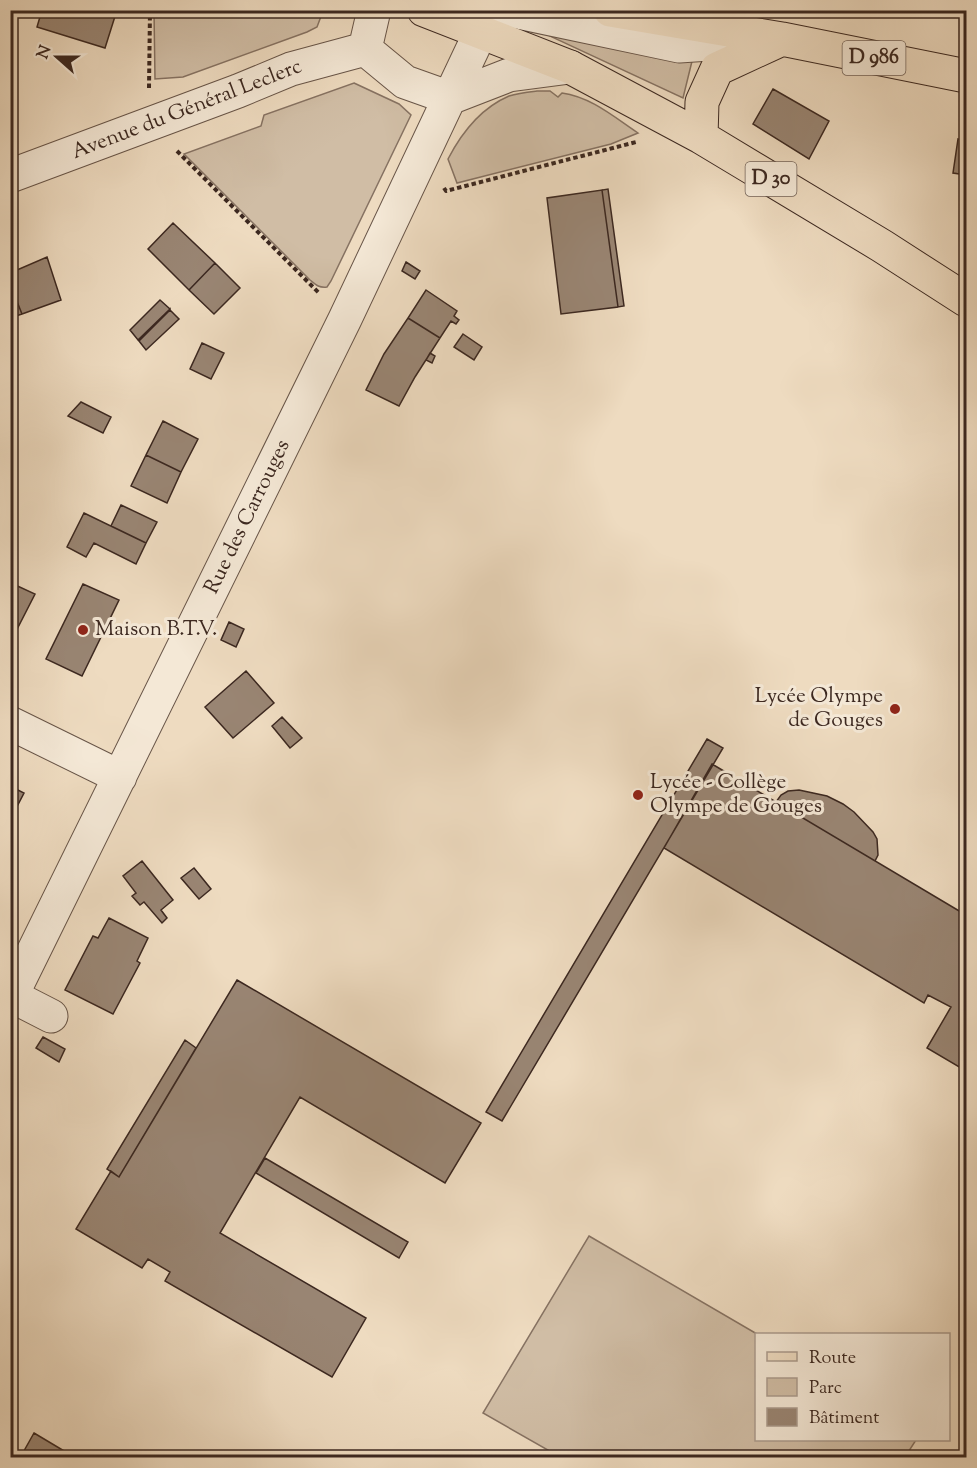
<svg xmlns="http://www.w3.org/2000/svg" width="977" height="1468" font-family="'Sorts Mill Goudy',serif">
  <rect width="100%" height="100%" fill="#eedbc0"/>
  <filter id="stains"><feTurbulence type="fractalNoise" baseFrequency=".00333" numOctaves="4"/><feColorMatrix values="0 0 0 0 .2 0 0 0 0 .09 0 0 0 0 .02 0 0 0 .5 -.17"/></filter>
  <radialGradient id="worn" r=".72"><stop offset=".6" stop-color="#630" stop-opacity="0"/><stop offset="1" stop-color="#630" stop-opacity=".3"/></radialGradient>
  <path fill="#d0bda5" stroke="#867262" stroke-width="1.5" d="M154,11V10L323,11L317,27L307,32L183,77L155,79Z
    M507,16L694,53L683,98Z
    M354,83L399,104L411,115L331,281L327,287C319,288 316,285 310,280L184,154L261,126L264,115Z
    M537,91H550L558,97L562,93C591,97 614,117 638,133L611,144L457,183L448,159C462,132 481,108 509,96C518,93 528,92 537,91Z
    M589,1236L757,1334L756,1440H916L905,1457H560L483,1413Z"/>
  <path fill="#998573" stroke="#3c2820" stroke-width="1.5" d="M10,10H16L10,28Z
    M42,10H117L105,48L37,27Z
    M773,89L829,121L809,159L753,124Z
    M958,139L966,141V175L953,173Z
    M608,189L624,306L618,307L602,190Z
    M602,190L618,307L561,314L547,198Z
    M173,223L215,263L189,290L148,249Z
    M47,257L61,300L22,314L10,284V273Z
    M406,262L420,271L415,279L402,271Z
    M215,263L240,288L214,314L189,290Z
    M10,284L22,314L10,318Z
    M426,290L457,311L454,316L459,320L456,324L451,321L440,338L408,318Z
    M160,300L170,309L138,340L130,330Z
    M170,309V310L139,341L138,340Z
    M170,310L179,319L146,350L139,341Z
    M408,318L440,338L415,377L399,406L366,390L384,354Z
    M463,334L482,347L474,360L454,347Z
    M202,343L224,353L211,379L190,369Z
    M430,353L435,356L432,363L426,360Z
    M81,402L111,417L103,433L68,416Z
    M163,421L198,439L181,472L146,455Z
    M146,455L181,472L167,503L131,486Z
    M121,505L157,522L146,543L111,526Z
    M84,513L146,543L136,564L94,543L86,557L67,547Z
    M11,583L35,594L11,641H10Z
    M83,584L119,600L82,676L46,659Z
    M229,622L244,629L236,647L221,640Z
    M246,671L274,703L233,738L205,707Z
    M282,717L302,738L290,748L272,726Z
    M707,739L723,748L502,1121L486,1112Z
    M712,764L966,915V1071L927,1048L951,1007L928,995L924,1003L664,848Z
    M10,786L24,793L10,820Z
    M799,790L827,796L843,804L854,812L873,832L877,839L878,855L875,861L776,802L781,795L788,791Z
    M142,861L173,900L161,910L167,918L162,923L144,902L140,905L132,896L136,893L123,876Z
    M194,868L211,889L199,899L181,878Z
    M109,918L148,938L137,961L140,963L113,1014L65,990L93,936L98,938Z
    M237,980L481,1123L445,1183L300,1097L220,1233L366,1318L332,1377L165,1281L170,1272L148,1259L142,1268L76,1229L111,1171L119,1177Z
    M43,1037L65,1049L59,1062L36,1048Z
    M185,1040L196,1048L119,1177L107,1169Z
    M265,1158L408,1242L399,1258L256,1173Z
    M966,1325V1340L960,1336Z
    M34,1433L76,1458H20Z"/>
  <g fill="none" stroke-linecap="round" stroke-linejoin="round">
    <g stroke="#685548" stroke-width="35">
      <path id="minor" d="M508,10L679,46L756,41
        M365,49L405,82L450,98L509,75L570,67
        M365,49L374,10
        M10,176L238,91L291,69L365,49
        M10,723L120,777
        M12,996L51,1016
        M10,999L345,319L491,10"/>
    </g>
    <g stroke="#3c2820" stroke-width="35">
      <path id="major" d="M424,10L570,67L701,137L882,246L966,300
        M610,10L782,39L966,76
        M701,137L702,102L717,69L782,39"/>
    </g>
    <path stroke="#3c2820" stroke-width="4" stroke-dasharray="4.5 3" stroke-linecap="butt" d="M149,88L150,10
      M177,151L320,294
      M444,188L446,191L636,142"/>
    <use href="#minor" stroke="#f4e8d6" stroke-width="33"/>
    <use href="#major" stroke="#eedbc0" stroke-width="33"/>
  </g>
  <g fill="#8f2418" stroke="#f4e8d6" stroke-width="2">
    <circle cx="83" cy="630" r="6"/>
    <circle cx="895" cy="709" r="6"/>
    <circle cx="638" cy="795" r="6"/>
  </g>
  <g text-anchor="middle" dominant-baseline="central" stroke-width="6" stroke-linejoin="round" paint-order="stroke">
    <g fill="#f4e8d6" stroke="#736257" stroke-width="1.5">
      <rect x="842.5" y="41" width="63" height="34" rx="4.5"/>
      <rect x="745.5" y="162" width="51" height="34" rx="4.5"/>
    </g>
    <g font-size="20" font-weight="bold" fill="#3c2820">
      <text x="874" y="58">D 986</text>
      <text x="771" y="179">D 30</text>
    </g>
    <g font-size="21" fill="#3c2820" stroke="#f4e8d6">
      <text transform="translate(187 110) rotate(-21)">Avenue du Général Leclerc</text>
      <text transform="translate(248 517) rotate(-64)">Rue des Carrouges</text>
    </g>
    <g font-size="21" fill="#3c2820" stroke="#f4e8d6" text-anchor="start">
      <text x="95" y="630">Maison B.T.V.</text>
      <text x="883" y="697" text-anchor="end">Lycée Olympe<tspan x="883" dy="24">de Gouges</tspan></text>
      <text x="650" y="783">Lycée - Collège<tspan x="650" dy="24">Olympe de Gouges</tspan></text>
    </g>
  </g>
  <rect width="977" height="1468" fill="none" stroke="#eedbc0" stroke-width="36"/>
  <rect x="12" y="12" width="953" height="1444" fill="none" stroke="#3c2820" stroke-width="3"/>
  <rect x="18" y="18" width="941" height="1432" fill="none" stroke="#3c2820" stroke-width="1.5"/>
  <rect x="755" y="1333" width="195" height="108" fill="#f4e8d6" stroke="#aa9b8d" stroke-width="1.5"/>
  <rect x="767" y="1352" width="30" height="9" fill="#eedbc0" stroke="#aa9b8d" stroke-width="1.5"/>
  <text x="809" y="1363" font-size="18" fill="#3c2820">Route</text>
  <rect x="767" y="1378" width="30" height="18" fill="#d0bda5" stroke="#aa9b8d" stroke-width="1.5"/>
  <text x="809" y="1393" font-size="18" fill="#3c2820">Parc</text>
  <rect x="767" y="1408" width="30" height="18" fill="#998573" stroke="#aa9b8d" stroke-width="1.5"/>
  <text x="809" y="1423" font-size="18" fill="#3c2820">Bâtiment</text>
  <g transform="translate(57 57) rotate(291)" stroke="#f4e8d6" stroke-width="4.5" paint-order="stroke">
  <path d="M0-4.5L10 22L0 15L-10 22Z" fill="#3c2820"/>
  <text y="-9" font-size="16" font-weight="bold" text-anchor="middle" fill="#3c2820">N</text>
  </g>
  <rect width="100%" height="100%" filter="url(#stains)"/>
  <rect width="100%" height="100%" fill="url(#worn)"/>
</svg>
